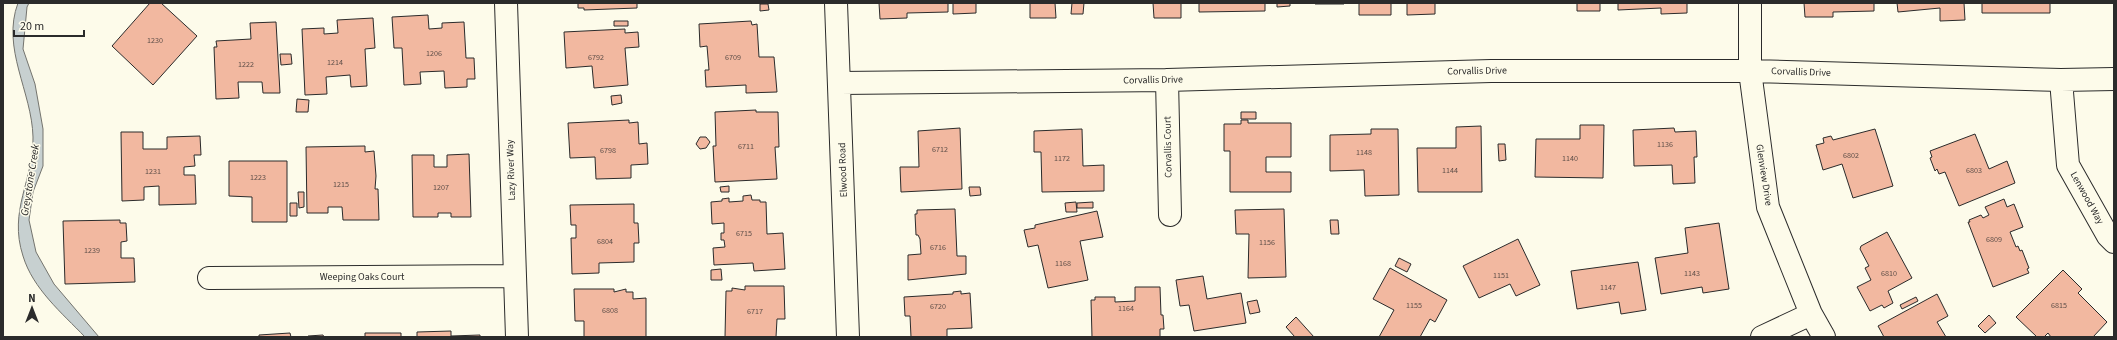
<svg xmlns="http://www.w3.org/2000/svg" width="2117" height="340" font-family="'Source Sans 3',sans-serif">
  <rect width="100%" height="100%" fill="#fdfbea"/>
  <path fill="#c7d0d0" stroke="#74746e" d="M18,3H29L27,7L23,49L35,84L43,129V166L33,192L29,220L36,252L54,284L99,337H85C62,313 33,289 23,256C8,210 34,180 33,137C32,92 1,48 18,3Z"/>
  <path fill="#f2b8a0" stroke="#2b2b2b" d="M150,3H161L197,36L153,85L112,46Z
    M578,3H637V8L584,10V8H578Z
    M879,3H948V12L907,13V18L880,19Z
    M953,3H976V13L953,14Z
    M1030,3H1055L1056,18H1030Z
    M1072,3H1084L1083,14H1071Z
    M1140,3H1181V18H1154L1153,3Z
    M1199,3H1265V11L1199,12Z
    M1277,3H1290V6L1277,7Z
    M1315,3H1344V4H1315Z
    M1359,3H1391V15H1359Z
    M1407,3H1435V14L1407,15Z
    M1577,3H1600V11H1577Z
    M1618,3H1687V13L1661,14V8L1618,10Z
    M1804,3H1874V11L1833,12V17H1805Z
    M1897,3H1964L1965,20L1940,21V8L1898,12Z
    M1982,3H2050V13H1982Z
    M760,4H768L769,10L760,11Z
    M428,15L429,29L442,28V23L464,22L466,58H474L475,79H467V87L445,88L444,71L420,72L421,84L404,85L402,48H394L392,17Z
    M373,18L375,48L365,49L367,86L351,87L350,75L326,77L327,94L305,95L302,29L324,28V34L338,33L337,20Z
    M614,21H628V26H614Z
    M751,21L752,25L757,24L759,57H774L777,92L746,93V85L706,87L705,70H709L707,46L700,47L699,24Z
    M276,22L280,93H263L262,82H238L239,98L216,99L214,47H217L216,41L251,39L250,23Z
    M625,29V33L638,32L639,47L625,48L628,85L594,88L592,66L566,68L564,32Z
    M280,54H291L292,64L281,65Z
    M621,95L622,103L612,105L611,96Z
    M297,99L309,100L308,112H296Z
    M756,110V112H778L779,147H775L777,179L715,182L713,146H716L715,112Z
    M1241,112H1256V119H1241Z
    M629,120V123L638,122L639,144L647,143L648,164L631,165V178L596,179L595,157L570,158L568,123Z
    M1241,120H1248V123H1291V157H1266V172H1291V192H1230V151H1224V124H1241Z
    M1580,125H1604L1603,178L1535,177L1536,139H1580Z
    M1481,126L1482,192H1418L1417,148H1456V127Z
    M960,128L962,189L901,192L900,167H919L918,131Z
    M1674,128L1675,132L1696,131L1697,157H1694L1695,183L1673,184L1672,165L1634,166L1633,130Z
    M1082,129L1083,166L1104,165V191L1042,192L1041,152H1034V131Z
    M1371,129H1398L1399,195L1365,196L1364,170L1330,171V135L1371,134Z
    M1875,129L1893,186L1853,198L1842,164L1823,170L1816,145L1824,143L1823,138L1831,136L1833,140Z
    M121,132H143V149H167V137L200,136L201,155H194L195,166L184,167V175H195L196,204L159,205V186L144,187V200L122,201Z
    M1975,134L1989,169L2007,161L2015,183L1959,206L1945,172L1939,174L1937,169L1935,171L1930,158L1932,157L1930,151Z
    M700,137H706L710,142L706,148L700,149L696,144Z
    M1498,144H1505L1506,160L1499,161Z
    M365,146V152L374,151L376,176L375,189H378L379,220H343L342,207H328V213H307L306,147Z
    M469,154L471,217H451V213H438V217H413L412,155H434V167H447V155Z
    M229,161H287V222H252V197L229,196Z
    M729,186V192H721L720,187Z
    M969,187H980L981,195L970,196Z
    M298,192H304V207L299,208Z
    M751,195L752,200H760V202H766L767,234L783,233L785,269L754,271L753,263L714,265L713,248L725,247L724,240H721V233H724V223L712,224L711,202L722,201V199L729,198V202L743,201V196Z
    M2004,199L2007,207L2014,204L2023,227L2010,232L2016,247L2018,246L2020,251L2022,250L2029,268L2027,269L2029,273L1993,287L1968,222H1970L1969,220L1981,215L1983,218L1989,215L1985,207Z
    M1076,202L1077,212H1066L1065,203Z
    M1093,202V208H1077V203Z
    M290,203H297V216H290Z
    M634,204V223H638L639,243H634V262L599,263V273L572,274L571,238H576V225H571L570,205Z
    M955,209L957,256H966V274L908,280V255L921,254L920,239L918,235H916L915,214H917V210Z
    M1284,209L1286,277L1248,278L1249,234H1236L1235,210Z
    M1097,211L1103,237L1080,241L1088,280L1048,288L1038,245L1028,247L1024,230L1035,228V225Z
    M120,220V223H126L127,241L121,242V258H134L135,282L65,284L63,221Z
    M1330,220H1338L1339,234H1331Z
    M1719,223L1729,289L1703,293L1702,287L1661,294L1655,258L1688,253L1685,228Z
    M1887,232L1912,278L1888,291L1893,303L1884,308L1882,305L1870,311L1857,287L1871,280L1865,268L1869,266L1860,249L1861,246Z
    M1518,239L1540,285L1516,296L1510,284L1479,298L1463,266Z
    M1399,258L1411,264L1407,272L1395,266Z
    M1638,262L1646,310L1621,314L1619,302L1577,309L1571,271Z
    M1390,268L1447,300L1435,322L1430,319L1420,337H1379L1394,310L1373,299Z
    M721,269L722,280H711V270Z
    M2063,270L2082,289L2078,293L2107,322L2093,337H2051L2048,333L2044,337H2037L2016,317Z
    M1203,276L1207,299L1241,293L1246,323L1194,331L1189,305L1180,306L1176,280Z
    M745,286H784L785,319H777L776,337H725L726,291H732V288L745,290Z
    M1135,287H1160L1161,315H1163L1164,329H1160V337H1092L1091,300H1095V297H1115V302L1135,301Z
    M574,289H614V292L626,289V292H633V299L646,298V337H584V321H575Z
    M961,291V294L970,293L972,328L947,329V337H911L910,316H905L904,297L953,294V292Z
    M1937,294L1948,316L1937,322L1946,337H1884L1878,326Z
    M1916,297L1918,301L1902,309L1900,305Z
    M1257,300L1260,312L1250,314L1247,302Z
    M1989,315L1996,323L1985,333L1978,326Z
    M1296,317L1314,337H1295L1286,327Z
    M451,331V336L480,335V337H417V332Z
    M290,333L291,337H259V335Z
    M365,333H401V337H365Z
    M323,335L324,337H308V336Z"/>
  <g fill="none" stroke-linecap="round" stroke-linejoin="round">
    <g stroke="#2b2b2b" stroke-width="24">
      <path id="minor" d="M506,3L517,337
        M836,3L848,337
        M1750,3V71L1768,207L1811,314L1824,337
        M1167,80L1170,215
        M2061,80L2068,165L2108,236L2114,242
        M840,83L1167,80L1491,71H1750L2061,80L2114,79
        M209,278L514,276
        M1762,337L1811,314"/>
    </g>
    <use href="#minor" stroke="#fdfbea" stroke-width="22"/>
  </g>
  <g text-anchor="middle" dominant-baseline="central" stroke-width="3" stroke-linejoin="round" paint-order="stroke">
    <g font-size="8" fill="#5d4e48">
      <text x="155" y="40">1230</text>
      <text x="434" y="53">1206</text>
      <text x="596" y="57">6792</text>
      <text x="733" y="57">6709</text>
      <text x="335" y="62">1214</text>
      <text x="246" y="64">1222</text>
      <text x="1665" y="144">1136</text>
      <text x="746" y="146">6711</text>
      <text x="940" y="149">6712</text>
      <text x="608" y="150">6798</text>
      <text x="1364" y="152">1148</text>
      <text x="1851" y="155">6802</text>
      <text x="1062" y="158">1172</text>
      <text x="1570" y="158">1140</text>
      <text x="1450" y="170">1144</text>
      <text x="1974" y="170">6803</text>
      <text x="153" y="171">1231</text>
      <text x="258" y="177">1223</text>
      <text x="341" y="184">1215</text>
      <text x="441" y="187">1207</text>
      <text x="744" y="233">6715</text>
      <text x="1994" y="239">6809</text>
      <text x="605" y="241">6804</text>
      <text x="1267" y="242">1156</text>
      <text x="938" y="247">6716</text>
      <text x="92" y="250">1239</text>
      <text x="1063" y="263">1168</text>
      <text x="1692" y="273">1143</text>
      <text x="1889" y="273">6810</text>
      <text x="1501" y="275">1151</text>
      <text x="1608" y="287">1147</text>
      <text x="1414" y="305">1155</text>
      <text x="2059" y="305">6815</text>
      <text x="938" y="306">6720</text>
      <text x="1126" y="308">1164</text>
      <text x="610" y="310">6808</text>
      <text x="755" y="311">6717</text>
    </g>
    <g font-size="10" fill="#2b2b2b" stroke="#fdfbea">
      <text transform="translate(1477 71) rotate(-1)">Corvallis Drive</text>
      <text transform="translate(1801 72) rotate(2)">Corvallis Drive</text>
      <text transform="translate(1153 80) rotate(-1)">Corvallis Drive</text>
      <text transform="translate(1168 147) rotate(-91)">Corvallis Court</text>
      <text transform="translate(511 170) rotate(-92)">Lazy River Way</text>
      <text transform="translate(843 170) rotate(-92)">Elwood Road</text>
      <text transform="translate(1764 175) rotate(81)">Glenview Drive</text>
      <text transform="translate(2087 198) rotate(61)">Lenwood Way</text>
      <text x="362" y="277">Weeping Oaks Court</text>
    </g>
    <g font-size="11" font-style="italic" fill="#2b2b2b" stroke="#fdfbea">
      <text transform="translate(30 180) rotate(-81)">Greystone Creek</text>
    </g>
  </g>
  <rect width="2117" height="340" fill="none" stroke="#2b2b2b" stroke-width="8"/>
  <g transform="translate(32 308)" stroke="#fdfbea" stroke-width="3" paint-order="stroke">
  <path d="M0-3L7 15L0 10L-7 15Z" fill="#2b2b2b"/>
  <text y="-6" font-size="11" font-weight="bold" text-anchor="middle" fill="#2b2b2b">N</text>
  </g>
  <path d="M14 30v6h70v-6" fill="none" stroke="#2b2b2b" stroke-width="2"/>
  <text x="20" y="30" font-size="12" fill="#2b2b2b" stroke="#fdfbea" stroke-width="3" paint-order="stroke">20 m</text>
</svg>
